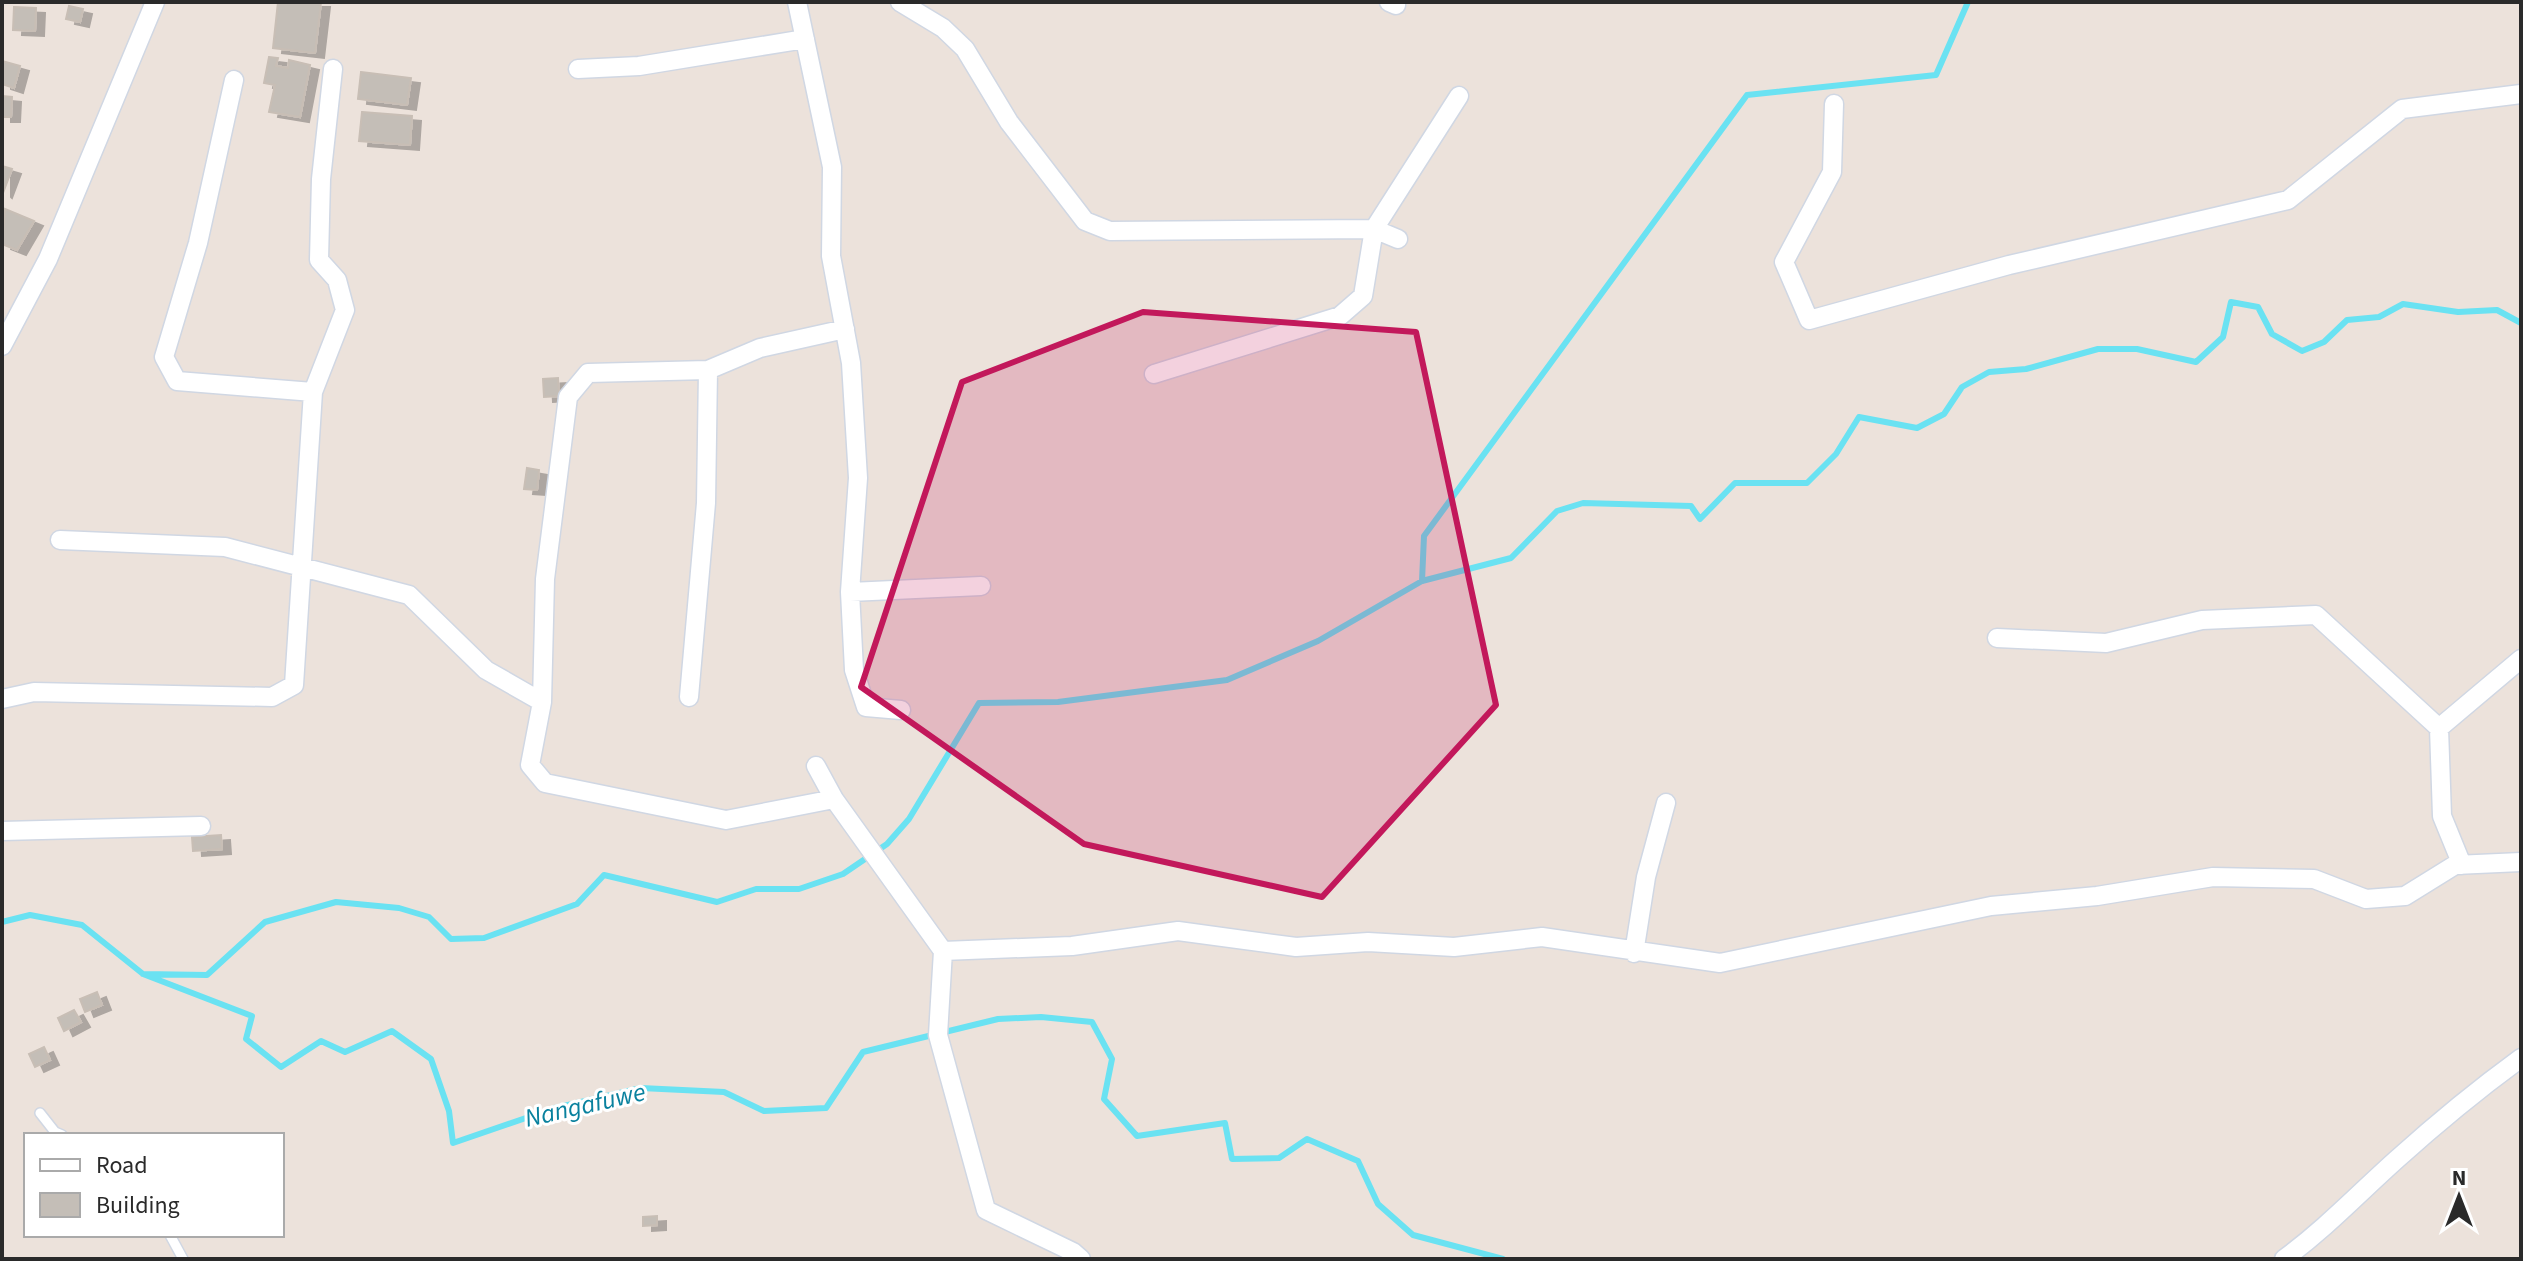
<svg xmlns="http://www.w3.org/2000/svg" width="2523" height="1261" font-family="'Source Sans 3',sans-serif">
  <defs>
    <filter id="shadow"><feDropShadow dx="9" dy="5" stdDeviation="0" flood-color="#0004"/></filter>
  </defs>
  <rect width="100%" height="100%" fill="#ece2db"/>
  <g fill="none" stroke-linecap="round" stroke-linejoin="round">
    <path stroke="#6ae2f2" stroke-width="6" d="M1422,581L1424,536L1747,95L1936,75L1968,2
      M2,922L30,915L82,925L143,974L252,1016L246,1039L281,1067L321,1041L345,1052L392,1031L431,1059L449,1111L453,1143L555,1108L641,1088L724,1092L764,1111L826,1108L863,1052L998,1019L1041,1017L1092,1022L1112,1059L1104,1099L1137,1136L1225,1123L1232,1159L1279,1158L1307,1139L1358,1161L1378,1204L1413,1235L1503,1259
      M143,974L207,975L265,922L336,902L399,908L429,917L451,939L484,938L577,904L604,875L717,902L756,889H799L843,874L887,844L909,819L979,703L1058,702L1227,680L1318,641L1422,581L1511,558L1557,511L1583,503L1691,506L1700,519L1735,483H1807L1836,454L1859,417L1917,428L1944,414L1962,387L1989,372L2026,369L2098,349H2137L2196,362L2223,337L2231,302L2258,307L2272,334L2302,351L2324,342L2347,320L2379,317L2403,304L2458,312L2497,310L2521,323"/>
  </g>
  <path fill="#c4beb7" stroke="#c8beb5" stroke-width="2" filter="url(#shadow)" d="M278,2H321L315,53L273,48Z
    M69,6L83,9L80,22L66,19Z
    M14,7L36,8L35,31L13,30Z
    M269,57L278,58L276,66L288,68L289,60L310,65L300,117L269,112L275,85L264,83Z
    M2,61L20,66L14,88L2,84Z
    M361,72L411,78L407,105L358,99Z
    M2,96L12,97L11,117H2Z
    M362,112L412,116L410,145L359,141Z
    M2,166L12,169L3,193L2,192Z
    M5,209L34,221L17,250L2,244Z
    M558,378L559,396L544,397L543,379Z
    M527,468L539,470L537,490L524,489Z
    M221,835L222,849L193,851L192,837Z
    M97,992L102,1005L85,1012L80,999Z
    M74,1010L81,1022L64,1031L58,1018Z
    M44,1047L50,1060L35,1067L29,1054Z
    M657,1216V1225L643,1226V1217Z"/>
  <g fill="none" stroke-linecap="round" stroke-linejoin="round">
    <g stroke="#d0d7e3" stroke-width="12">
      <path id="lane" d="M40,1113L55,1132L62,1135
        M170,1235L183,1259"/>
    </g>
    <g stroke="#d0d7e3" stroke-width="21">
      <path id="street" d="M797,2L832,167L831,256L851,363L858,478L850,592L981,586
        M900,2L943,28L965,49L1009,122L1085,221L1110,231L1374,229L1398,239
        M1389,2L1396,5
        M578,69L639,66L805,39
        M234,80L198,243L164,357L177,381L313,392
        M1834,104L1832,172L1784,262L1809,320L2009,265L2288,200L2402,109L2521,94
        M2,346L48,259L155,2
        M1154,374L1340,316L1363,296L1374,229L1459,96
        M60,540L225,547L409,595L486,670L542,702
        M850,592L854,670L866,707L901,710
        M1997,638L2106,643L2202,620L2316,615L2439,728
        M689,697L706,503L708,370
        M2,699L34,692L272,697L294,685L313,392L345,310L337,280L319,260L321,179L333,69
        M816,766L834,799L943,951L1072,946L1178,931L1296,947L1368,942L1454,947L1542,937L1720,963L1991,906L2097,896L2213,877L2314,879L2366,899L2405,896L2455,865L2521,862
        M834,799L726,820L545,783L530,765L542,702L545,579L568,397L588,373L708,370L760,348L845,329
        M2,831L201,826
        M2462,865L2442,816L2439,728L2521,659
        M943,951L938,1035L986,1210L1073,1252L1081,1259
        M1634,953L1646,877L1666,803
        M2284,1259C2326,1228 2357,1195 2396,1160C2436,1124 2477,1090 2521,1058"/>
    </g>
    <use href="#lane" stroke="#fff" stroke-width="9"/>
    <use href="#street" stroke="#fff" stroke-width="18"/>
  </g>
  <path fill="#c2185b" fill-opacity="0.2" stroke="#c2185b" stroke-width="6" stroke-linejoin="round" d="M1143,312L1416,332L1496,705L1322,897L1084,844L861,687L962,382Z"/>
  <g text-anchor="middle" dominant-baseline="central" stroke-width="6" stroke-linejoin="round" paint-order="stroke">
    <g font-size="26" font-style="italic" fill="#09819e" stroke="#fff">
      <text transform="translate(585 1105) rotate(-13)">Nangafuwe</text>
    </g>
  </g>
  <rect width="2523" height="1261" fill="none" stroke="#2a2a2a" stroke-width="8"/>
  <rect x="24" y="1133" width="260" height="104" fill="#ffffff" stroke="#aaaaaa" stroke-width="2"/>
  <rect x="40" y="1159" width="40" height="12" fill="#ffffff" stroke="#aaaaaa" stroke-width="2"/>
  <text x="96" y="1173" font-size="24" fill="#2a2a2a">Road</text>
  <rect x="40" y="1193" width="40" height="24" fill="#c4beb7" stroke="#aaaaaa" stroke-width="2"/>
  <text x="96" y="1213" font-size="24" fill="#2a2a2a">Building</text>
  <g transform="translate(2459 1197)" stroke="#ffffff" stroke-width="6" paint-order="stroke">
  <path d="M0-6L14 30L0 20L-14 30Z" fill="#2a2a2a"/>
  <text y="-12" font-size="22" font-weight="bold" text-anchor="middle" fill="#2a2a2a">N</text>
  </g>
</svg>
